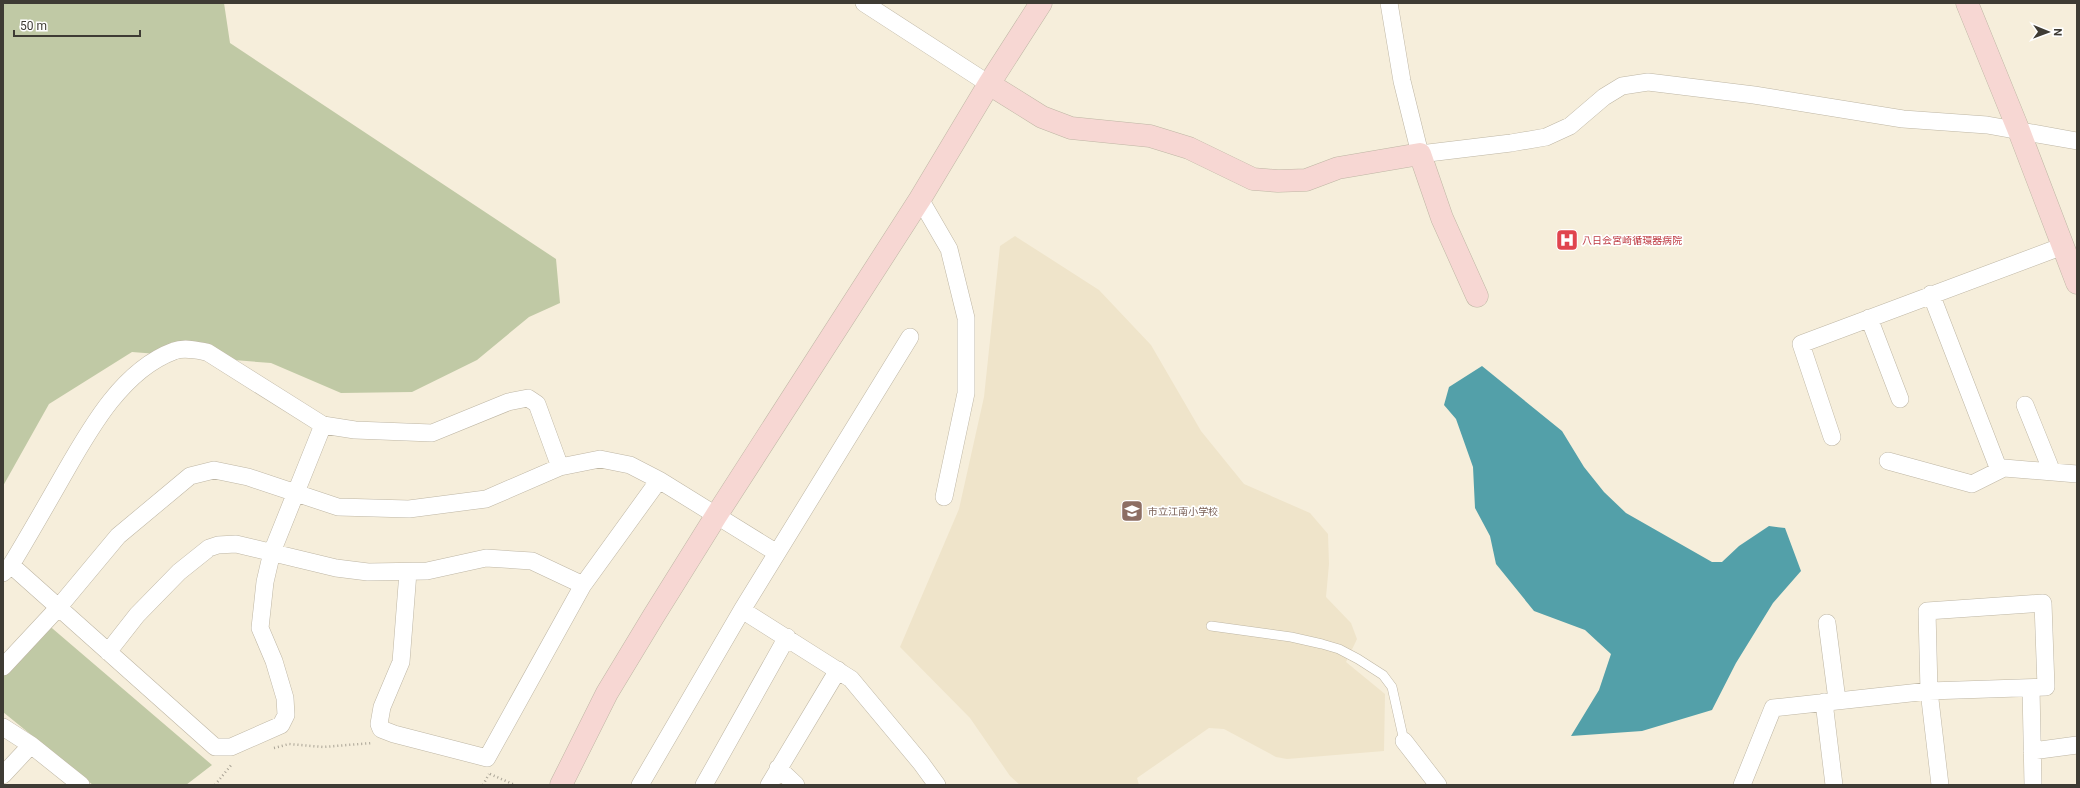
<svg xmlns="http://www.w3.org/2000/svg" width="2080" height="788" font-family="Roboto,'Noto Sans JP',sans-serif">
  <rect width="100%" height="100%" fill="#f6eedb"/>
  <path fill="#efe4ca" d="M1015,236L1099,290L1151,345L1201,431L1244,484L1310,513L1328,534L1329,564L1326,597L1351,623L1357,639L1346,662L1385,694L1384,751L1287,759L1276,757L1224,729L1209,728L1137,778L1139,785H1020L1010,776L970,718L900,647L959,509L984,397L1000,246Z"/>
  <path fill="#c0c9a5" d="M3,3H224L230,43L556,259L560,303L529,317L477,360L412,392L341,393L271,363L132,352L49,404L3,486Z
    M46,623L212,765L186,785H93L3,712V675Z"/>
  <path fill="#53a0a9" d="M1482,366L1562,431L1584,467L1604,492L1626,513L1712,562H1722L1739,546L1769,526L1785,528L1801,571L1773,603L1736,663L1712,710L1642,731L1571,736L1599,690L1611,654L1585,630L1534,611L1496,564L1490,536L1475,508L1473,467L1456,419L1444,405L1449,387Z"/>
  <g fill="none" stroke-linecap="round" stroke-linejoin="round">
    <g stroke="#beb6a4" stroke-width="10">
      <path id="lane" d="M1211,626L1291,637L1322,644L1339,649L1358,659L1383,675L1392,687L1404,741"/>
    </g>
    <g stroke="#beb6a4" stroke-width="18">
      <path id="street" d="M864,3L989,84
        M1389,3L1402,81L1420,154L1511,143L1546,137L1570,126L1604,97L1622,86L1648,82L1754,95L1903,119L1987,125L2077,141
        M920,199L949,249L966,318V393L944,497
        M1931,294L1999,470
        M1869,318L1900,399
        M2025,405L2052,472
        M1832,437L1801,344L2063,246
        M1888,461L1972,484L2004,468L2077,474
        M11,565L215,747H231L281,725L286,715L285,698L274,661L260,628L265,582L272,552L323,425
        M408,572L401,662L382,707L379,724L381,729L394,734L487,758L583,585L659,480
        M3,573L11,565C28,537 44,509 60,481C87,434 120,371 174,351C184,347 196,350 207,352L323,425L355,430L432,433L508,402L528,398L537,404L560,467
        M742,610L851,679L921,763L937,785
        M1827,623L1837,700
        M108,652L137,615L179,572L209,548L218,545L236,544L336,568L368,572L427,571L486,558L532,561L583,585
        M3,667L58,608L118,536L190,476L214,470L248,477L338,507L409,509L486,499L560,467L600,459L630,465L659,480L777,553
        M2031,688L2033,785
        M1824,702L1834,785
        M3,727L31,745L81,785
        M1404,741L1438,785
        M2032,751L2077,745
        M778,768L796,785
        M3,775L31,745
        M640,785L742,610L910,337
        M704,785L787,637
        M769,785L838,670
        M1742,785L1773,708L1929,691L2046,687L2043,603L1927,611L1929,691L1940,785"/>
    </g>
    <g stroke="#beb6a4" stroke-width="23">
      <path id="secondary" d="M1967,3L2019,131L2077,283
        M989,84L1042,117L1071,128L1150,136L1189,148L1253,179L1278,181L1306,180L1338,168L1420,154L1442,218L1477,296
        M561,785L607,693L653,617L716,516L920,199L989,84L1041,3"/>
    </g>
    <path stroke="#a9a395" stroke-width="2.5" stroke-dasharray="1 3" stroke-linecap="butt" d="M274,748L289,744L323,747L372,743
      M490,774L515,785
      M215,785L232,764
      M483,785L489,774"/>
    <use href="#lane" stroke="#fff" stroke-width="9"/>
    <use href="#street" stroke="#fff" stroke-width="17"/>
    <use href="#secondary" stroke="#f7d7d3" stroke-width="22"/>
  </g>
  <defs>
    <g id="hospital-square" transform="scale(1.15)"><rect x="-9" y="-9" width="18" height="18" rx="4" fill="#e0444e" stroke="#fff"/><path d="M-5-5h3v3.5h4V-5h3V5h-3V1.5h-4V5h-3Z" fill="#fff"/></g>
    <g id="school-square" transform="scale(1.15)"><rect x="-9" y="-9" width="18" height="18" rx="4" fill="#8d6e63" stroke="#fff"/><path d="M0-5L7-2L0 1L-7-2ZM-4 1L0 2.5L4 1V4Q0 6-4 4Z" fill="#fff"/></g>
  </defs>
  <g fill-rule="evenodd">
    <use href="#hospital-square" x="1567" y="240"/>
    <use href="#school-square" x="1132" y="511"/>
  </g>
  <g text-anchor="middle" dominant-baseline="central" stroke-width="3.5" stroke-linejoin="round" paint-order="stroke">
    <g font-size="10" fill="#be3a42" stroke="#fff" text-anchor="start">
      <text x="1582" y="240">八日会宮崎循環器病院</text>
    </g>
    <g font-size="10" fill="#785e54" stroke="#fff" text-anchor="start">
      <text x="1148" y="511">市立江南小学校</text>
    </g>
  </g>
  <rect width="2080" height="788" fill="none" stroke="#3e3b34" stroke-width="8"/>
  <g transform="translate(2048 32) rotate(91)" stroke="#ffffff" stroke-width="3" paint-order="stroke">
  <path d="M0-3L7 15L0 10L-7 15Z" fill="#3e3b34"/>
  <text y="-6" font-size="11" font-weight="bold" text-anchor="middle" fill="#3e3b34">N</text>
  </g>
  <path d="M14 30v6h126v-6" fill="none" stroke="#3e3b34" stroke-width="2"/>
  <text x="20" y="30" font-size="12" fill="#3e3b34" stroke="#ffffff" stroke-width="3" paint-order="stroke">50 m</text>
</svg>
